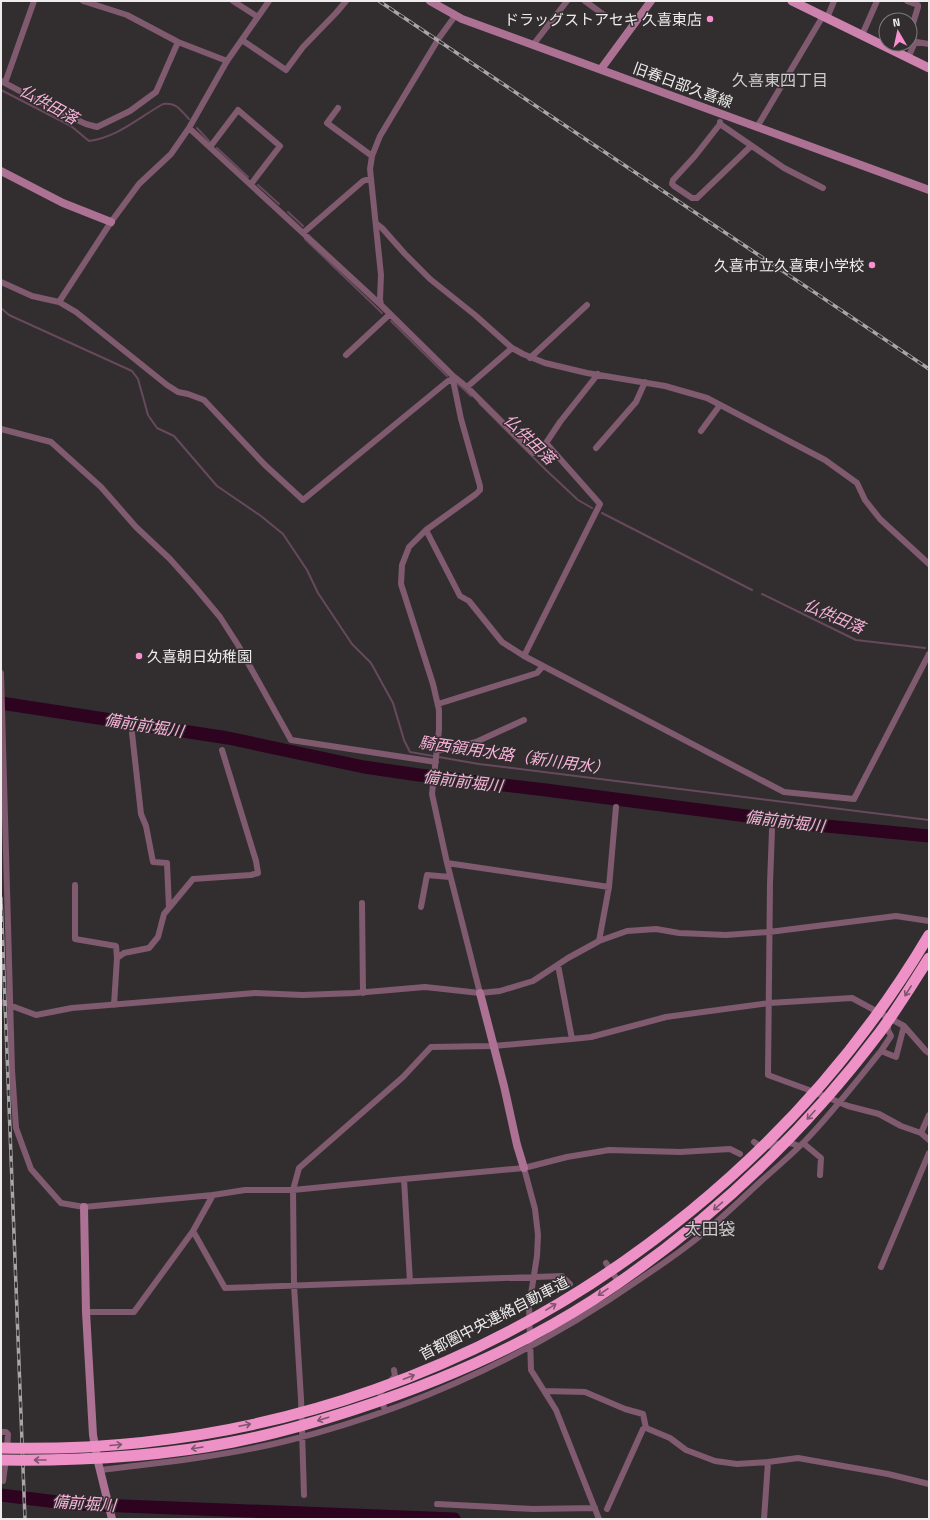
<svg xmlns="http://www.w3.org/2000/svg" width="930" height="1520" font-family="'Titillium Web','Noto Sans JP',sans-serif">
  <rect width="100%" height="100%" fill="#322e30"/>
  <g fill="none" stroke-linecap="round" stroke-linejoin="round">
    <path stroke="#67495c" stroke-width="2" d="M1,90L71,126L89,141C118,137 138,118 163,104C177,102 180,110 189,119
      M197,128L210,142
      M217,148L248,177
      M258,185L279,204
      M288,212L303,226
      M305,239L382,313
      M1,308L9,315L132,371L138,379L148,415L157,428L174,436L217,486L261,516L283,534L307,570L318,593L352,644L371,663L393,703L404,740L410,752L479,764L929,820
      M391,321L447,376
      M456,382L471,396
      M479,403L546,470L578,500L592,508
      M602,513L752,590
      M762,594L856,640L925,648"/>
    <path stroke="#2d031f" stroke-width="13" d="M1,703L228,738L364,767L419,775L546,790L816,825L929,836
      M1,1495L73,1504L454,1519"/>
    <path stroke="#805a6f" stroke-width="6" d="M83,1L127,15L178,42L227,61
      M233,1L258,17
      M585,1L604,15
      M907,1L918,5V7L910,33
      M455,16L439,38L380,136L372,156L370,169L381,275L380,299L381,305L452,375L461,419L480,486V490L476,494L426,530L409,547L402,565L401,584L433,684L439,710V730L432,794L447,863L480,993
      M827,18L834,1
      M862,35L877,1
      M242,40L286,70L303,47L336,13L346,1
      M910,41L929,44
      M533,45L567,1
      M908,58L915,42
      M1,81L59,112L86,124L97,127L130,111L156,92L178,42
      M5,83L34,1
      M338,108L327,123L372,156
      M720,122V124L784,168L823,188
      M720,124L695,156L673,180L672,184L674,186L692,198H697L751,146
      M757,127L823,16
      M189,128L303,233L363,181L371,178
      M210,147L238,110L280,146L251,184
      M377,224L382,228L405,254L430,279L475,315L512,348L523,354L545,363L587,373L665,386L707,398L825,460L857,483L865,500L880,519L929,564
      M303,233L381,305
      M1,282L32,296L59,302L76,312L167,385L178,392L188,394L204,400L265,465L303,500L448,381L452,380
      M59,302L111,222L139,184L171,154L189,128L227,61L269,1
      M346,355L390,314
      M530,358L587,305
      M452,375L467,387L533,453L546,443L560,422L598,374
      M467,387L512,348
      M1,429L51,442L101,487L136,527L170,559L195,587L220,617L238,645L291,740L436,762
      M701,431L720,405
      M596,448L636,402L645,382
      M426,530L460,596L469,601L502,642L524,656L600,504L546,443
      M524,656L784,792L854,799L929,654
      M1,673L12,1070L16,1128L31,1169L61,1203L84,1207L213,1195L245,1190H293L404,1179L524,1168L567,1157L609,1150L680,1152L730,1149L740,1154
      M438,704L537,673L543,666
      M132,733L141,814L146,826L153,862L167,863L169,908
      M437,751L476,742L524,720
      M772,830L770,883L768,1075L817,1093L848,1106L879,1114L901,1126L921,1133L929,1140
      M447,863L609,887
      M75,885V939L116,946L117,958
      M362,903L363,993
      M421,907L427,875L450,877
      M599,941L609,887L616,807
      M1,1002L36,1015L72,1008L255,993L303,995L355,993L425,987L480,993L500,991L533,981L568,958L599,941L627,931L656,929L679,933L726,935L769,932L896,916L929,921
      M114,1005L117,958L124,953L149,948L158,937L164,914L193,879L251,875L258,873L256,861L222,750
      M888,1023V1030L891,1036L881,1051L896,1057L904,1026
      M572,1039L591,1037L666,1017L769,1003L852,998L904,1026L926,1051L929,1053
      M921,1133L929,1115
      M754,1142C763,1150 773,1144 783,1143C789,1142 794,1144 799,1146
      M803,1143L821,1158L820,1175
      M524,1168L535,1209L538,1235L537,1256L529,1307L531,1370L556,1410L599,1519
      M404,1179L410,1282
      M193,1231L225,1288L562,1276L570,1284
      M606,1263L620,1284
      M881,1267L929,1153
      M86,1312H134L193,1231L213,1195
      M545,1391L585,1392L625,1409L643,1414L646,1428L643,1429L607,1509
      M385,1411L380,1393L395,1376L394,1370
      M646,1428L670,1438L686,1450L715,1461L737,1464L768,1462L764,1519
      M1,1432H6L8,1434L7,1450
      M768,1462L798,1458L888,1474L929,1484
      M100,1470C162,1463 225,1456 286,1441C415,1409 534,1353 643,1277C664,1263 686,1248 706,1231C724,1216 742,1199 760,1182C775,1169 790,1156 804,1142C832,1113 856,1082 881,1051
      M3,1481L6,1459
      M304,1495L301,1399L294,1285L293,1190L299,1168L403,1077L431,1047L493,1046L572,1039L558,965
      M437,1504L533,1509L595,1508"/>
    <path stroke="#ac7193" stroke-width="8" d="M430,1L462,19L929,190
      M601,69L651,1
      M1,171L63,203L111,222
      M480,993L504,1086L517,1145L524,1168
      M84,1207L86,1312L93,1435L98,1462L112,1519"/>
    <path stroke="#ce82ae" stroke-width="9" d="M792,1L929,68"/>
    <g stroke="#a9a5a7" stroke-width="3.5">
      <path id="rail" d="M379,1L929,369
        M1,898L25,1519"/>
    </g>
    <use href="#rail" stroke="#322e30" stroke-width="2" stroke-dasharray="6" stroke-linecap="butt"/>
    <path stroke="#ed91c7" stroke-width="11" d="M1,1448C127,1451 255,1432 374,1390C603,1310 806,1143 929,935
      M1,1460C79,1461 157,1457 233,1442C275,1434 316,1422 356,1409C439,1382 520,1347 593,1300C703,1228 801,1137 880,1032C898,1008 913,983 929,958"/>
  </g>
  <defs><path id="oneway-shaft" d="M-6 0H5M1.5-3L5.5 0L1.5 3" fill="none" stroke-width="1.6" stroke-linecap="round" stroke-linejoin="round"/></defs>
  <g stroke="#7d566c">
    <use href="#oneway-shaft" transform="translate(908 991) rotate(122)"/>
    <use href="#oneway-shaft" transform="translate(811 1115) rotate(132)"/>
    <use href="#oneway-shaft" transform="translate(718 1206) rotate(139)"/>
    <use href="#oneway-shaft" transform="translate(603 1292) rotate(145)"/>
    <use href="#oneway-shaft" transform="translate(551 1307) rotate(-31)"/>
    <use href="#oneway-shaft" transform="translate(409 1377) rotate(-21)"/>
    <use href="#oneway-shaft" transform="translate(323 1419) rotate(162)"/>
    <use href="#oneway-shaft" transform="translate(245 1425) rotate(-12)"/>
    <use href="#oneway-shaft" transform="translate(116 1445) rotate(-5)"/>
    <use href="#oneway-shaft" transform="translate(197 1448) rotate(171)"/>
    <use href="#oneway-shaft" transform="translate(40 1460) rotate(-180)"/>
  </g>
  <g fill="#f790cd" stroke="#322e30" stroke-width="1.5">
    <circle cx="710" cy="19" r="4"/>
    <circle cx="872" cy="265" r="4"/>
    <circle cx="139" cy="656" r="4"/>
  </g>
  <g text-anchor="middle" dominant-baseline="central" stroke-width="3" stroke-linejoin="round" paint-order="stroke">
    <g font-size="15" fill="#eeebec" stroke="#322e30" text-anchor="end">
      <text x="702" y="19">ドラッグストアセキ 久喜東店</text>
      <text x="864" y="265">久喜市立久喜東小学校</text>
      <text x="147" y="656" text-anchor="start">久喜朝日幼稚園</text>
    </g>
    <g font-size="15" fill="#eeebec" stroke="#322e30">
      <text transform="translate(683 85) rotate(20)">旧春日部久喜線</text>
      <text transform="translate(494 1318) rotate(-27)">首都圏中央連絡自動車道</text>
    </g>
    <g font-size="16" fill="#cfcacd" stroke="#322e30">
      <text x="780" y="80">久喜東四丁目</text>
    </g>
    <g font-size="16" font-style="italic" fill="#f8b2d9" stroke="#322e30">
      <text transform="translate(49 104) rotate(29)">仏供田落</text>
      <text transform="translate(530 439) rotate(44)">仏供田落</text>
      <text transform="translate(834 616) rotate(23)">仏供田落</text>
      <text transform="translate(144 725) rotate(9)">備前前堀川</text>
      <text transform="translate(514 755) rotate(8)">騎西領用水路（新川用水）</text>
      <text transform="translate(463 781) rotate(7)">備前前堀川</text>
      <text transform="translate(785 821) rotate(7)">備前前堀川</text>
      <text transform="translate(84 1503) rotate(4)">備前堀川</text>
    </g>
    <g font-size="17" fill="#cfcacd" stroke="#322e30">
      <text x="710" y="1229">太田袋</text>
    </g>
  </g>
  <rect width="930" height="1520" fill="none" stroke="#eeebec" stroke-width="4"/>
  <g transform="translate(898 32) rotate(351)"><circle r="19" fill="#322e30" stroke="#7d7a7b"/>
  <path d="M0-3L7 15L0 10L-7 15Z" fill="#f790cd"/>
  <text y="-6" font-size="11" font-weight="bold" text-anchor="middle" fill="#eeebec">N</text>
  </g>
</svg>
